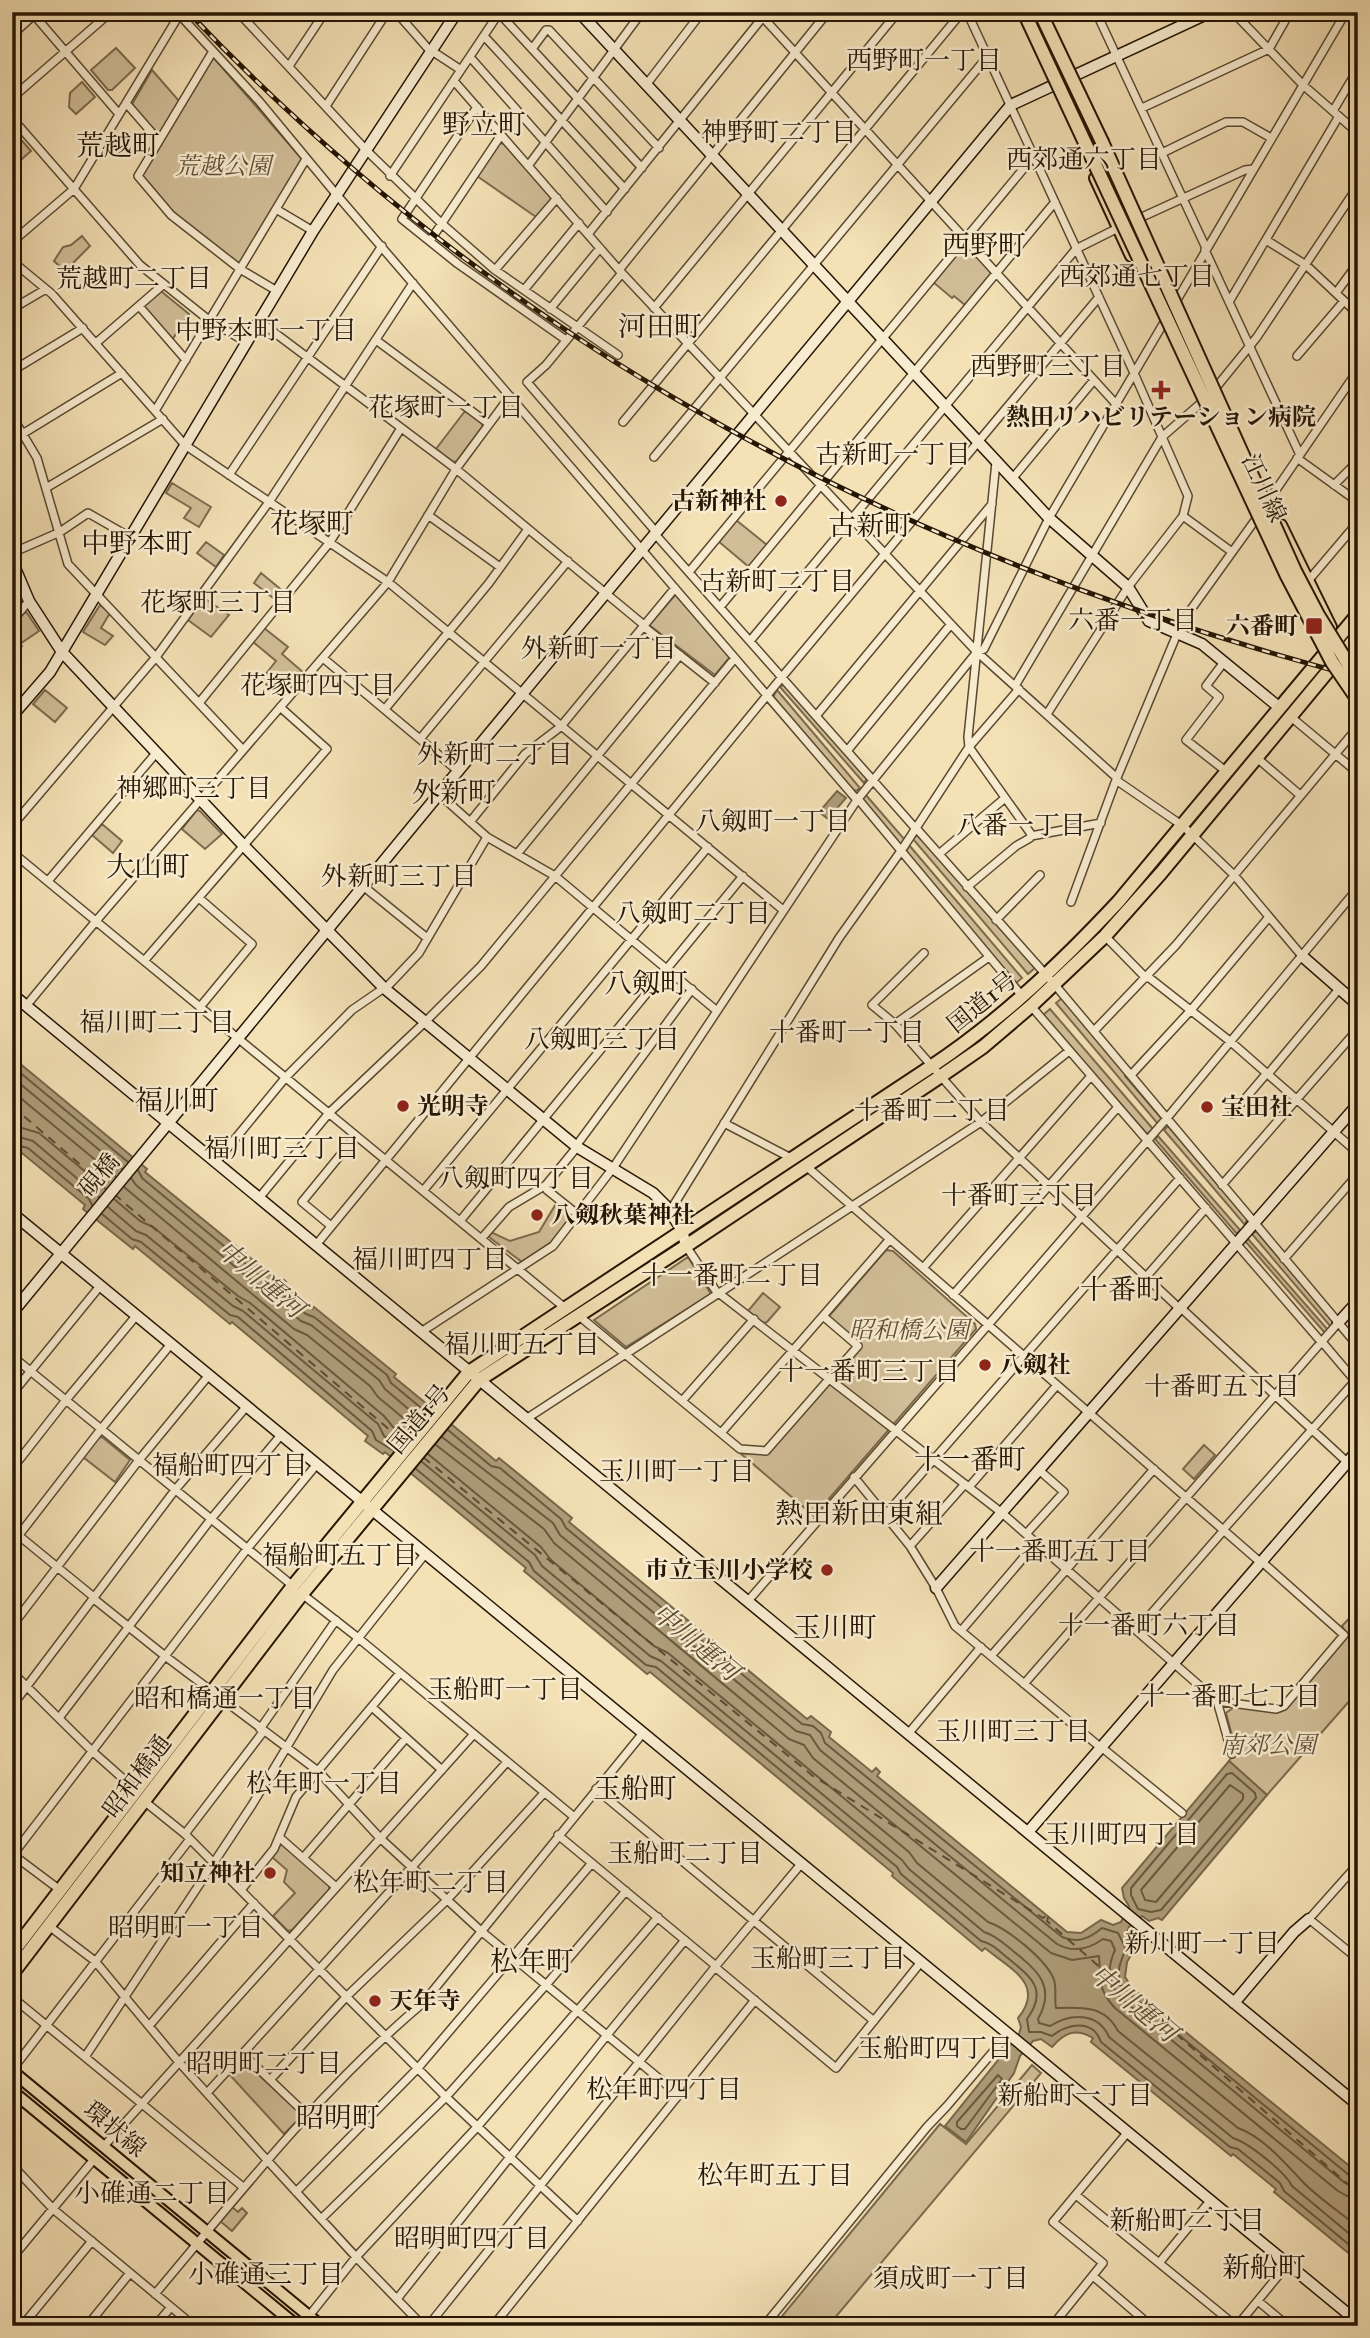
<svg xmlns="http://www.w3.org/2000/svg" width="1370" height="2338" font-family="'IM FELL Great Primer','Noto Serif JP',serif">
  <rect width="100%" height="100%" fill="#f4e1b6"/>
  <filter id="stains"><feTurbulence type="fractalNoise" baseFrequency=".00286" numOctaves="4"/><feColorMatrix values="0 0 0 0 .2 0 0 0 0 .09 0 0 0 0 .02 0 0 0 .5 -.17"/></filter>
  <radialGradient id="worn" r=".72"><stop offset=".6" stop-color="#630" stop-opacity="0"/><stop offset="1" stop-color="#630" stop-opacity=".3"/></radialGradient>
  <path fill="#d1be98" stroke="#7b6a4e" stroke-width="2" d="M116,48L135,68L112,90H108L91,70Z
    M213,57L301,158V162L241,263L238,264L174,213L142,177V172Z
    M152,70L180,102L160,134H155L131,106Z
    M82,82L95,97L76,114L69,107L70,93Z
    M17,135L31,151L13,167L12,142Z
    M500,143L504,144L549,195L551,200L536,217L477,176Z
    M82,236L90,246L65,271L54,261L63,247L71,245Z
    M964,245H967L990,271V275L965,305L954,296L952,298L933,282Z
    M158,292H162L189,314L172,340L144,309L145,304Z
    M465,411L482,423V427L457,461L453,462L436,449Z
    M172,483L211,507L199,527L184,518L191,508L166,493Z
    M736,520L767,545L749,567L718,541Z
    M206,542L224,555L216,567L197,553Z
    M261,573L284,592L277,601L254,583Z
    M676,594L730,657L715,675L649,625Z
    M204,598L229,615L211,637L188,620Z
    M100,605L110,613L101,628L113,636L105,645L83,632Z
    M24,613H27L39,631L20,644L22,646L12,658V628Z
    M264,628L288,647L282,654L304,673L283,698L261,680L276,661L253,642Z
    M785,684L868,777L864,783L780,687Z
    M45,690L67,708L55,722L33,704Z
    M777,690L860,788L856,791L849,788L773,697Z
    M865,794L905,840L901,846L861,799Z
    M197,810L200,811L222,834L205,849L182,829Z
    M102,824L122,841L113,853L92,835Z
    M918,833L1035,968L1028,974L913,839Z
    M909,845L1022,978L1016,983L906,852Z
    M1062,998L1126,1074L1125,1076L1162,1119L1158,1124L1056,1003Z
    M1050,1009L1153,1129L1147,1134L1043,1015Z
    M1168,1126L1247,1219L1245,1225L1164,1130Z
    M1158,1136L1240,1230L1237,1234L1155,1139Z
    M557,1202L573,1214L551,1242L522,1262L489,1237L491,1232L510,1241L539,1232Z
    M1256,1231L1333,1321L1331,1327L1252,1234Z
    M1248,1239L1328,1330L1325,1333L1245,1241Z
    M886,1250L893,1251L975,1324L976,1329L814,1516L740,1453L768,1454L861,1346L830,1318V1315Z
    M688,1257L711,1294L626,1347L594,1320Z
    M763,1293L780,1307L767,1322L763,1323L748,1311Z
    M102,1437L130,1460L115,1482L83,1457L98,1438Z
    M1204,1445L1215,1455L1194,1479L1183,1469Z
    M1358,1609V1691L1267,1795L1229,1761L1236,1751L1226,1713L1234,1707L1276,1712L1287,1708L1348,1636L1342,1626Z
    M280,1845H283L329,1884V1890L292,1930L288,1931L273,1916L295,1893L284,1882L287,1870L272,1857Z
    M242,2059L301,2114V2117L284,2134L229,2074Z
    M1032,2065L1041,2073L828,2326H774L940,2124L966,2144Z
    M232,2207L238,2212L242,2208L247,2213L232,2231L220,2221Z"/>
  <path fill="#ae9c79" stroke="#77664a" stroke-width="2" d="M837,791L846,798L828,819L819,812Z
    M12,1057L147,1169L145,1172L281,1283L284,1280L286,1282L283,1285L312,1309L314,1307L396,1374L394,1377L496,1461L499,1458L572,1518L569,1522L807,1719L811,1716L831,1732L829,1737L872,1772L876,1768L880,1772L877,1776L1067,1932L1081,1933L1101,1920L1113,1925L1121,1922L1129,1906L1124,1898L1122,1888L1229,1761L1267,1795L1162,1920L1158,1918L1149,1921L1142,1916L1129,1927L1126,1936L1135,1948L1127,1962L1125,1977L1133,1989L1358,2173V2261L1274,2192L1276,2189L1233,2154L1231,2156L1091,2042L1093,2038C1076,2028 1065,2032 1052,2047L1041,2039L1033,2041L1020,2056L1014,2073L966,2142L945,2126L1019,2034L1021,2027L1018,2018C1046,1984 1010,1969 985,1948L982,1951L892,1876L893,1873L650,1672L647,1674L524,1571L526,1568L385,1452L383,1454L365,1441L368,1436L232,1322L230,1324L135,1246L133,1249L83,1209L85,1205L22,1153L20,1155L12,1149Z"/>
  <g fill="none" stroke-linecap="round" stroke-linejoin="round">
    <path stroke="#6a583e" stroke-width="2" d="M12,1066L128,1162
      M12,1077L122,1169
      M12,1091L116,1177
      M12,1125L39,1133L106,1189
      M12,1135L33,1141L99,1197
      M12,1144L28,1148L89,1199L92,1205
      M138,1170L142,1178L306,1314L314,1317L387,1375L391,1383L426,1412
      M131,1178L136,1185L301,1321L311,1325L379,1380L385,1389L420,1419
      M124,1187L294,1329L307,1335L370,1386L378,1397L414,1427
      M114,1199L140,1221L153,1227L238,1296L250,1303L384,1416L393,1427L406,1436
      M108,1207L136,1231L146,1235L233,1306L243,1311L378,1424L384,1436L400,1444
      M102,1214L132,1239L141,1242L230,1315L238,1317L372,1431L376,1440L394,1451
      M448,1430L491,1466L500,1468L561,1519L566,1528L802,1724L813,1726L821,1733L825,1743L1062,1937C1078,1944 1090,1938 1102,1928L1118,1933L1126,1949C1118,1966 1114,1978 1128,1993L1350,2176L1358,2178
      M442,1437L553,1523L560,1535L796,1731L810,1735L820,1750L1057,1944C1073,1953 1089,1949 1103,1939L1111,1941L1115,1950C1106,1969 1108,1985 1123,2000L1345,2183L1358,2187
      M436,1445L544,1529L554,1543L789,1739L804,1745L813,1758L1051,1953L1072,1960L1099,1956C1101,1979 1097,1989 1115,2008L1338,2191L1347,2196L1358,2198
      M428,1454L541,1547L551,1560L654,1646L668,1653L909,1852L917,1863L988,1922C1008,1929 1047,1960 1054,1980C1057,1989 1054,1999 1056,2008C1081,2007 1105,2005 1118,2031L1238,2128C1263,2137 1284,2162 1302,2181C1318,2198 1340,2212 1358,2227
      M422,1462L535,1555L542,1566L650,1656L661,1661L902,1860L909,1869L984,1932C995,1935 1003,1943 1012,1950C1036,1970 1057,1985 1038,2019L1039,2023L1050,2026C1071,2013 1098,2012 1109,2037L1233,2138C1249,2143 1285,2172 1292,2186L1358,2241
      M416,1469L529,1562L534,1571L646,1665L656,1667L897,1867L901,1874L981,1941C992,1943 1000,1952 1009,1959C1032,1978 1048,1990 1027,2019L1029,2032H1041L1052,2036C1067,2024 1093,2018 1101,2042L1230,2147L1238,2149L1280,2183L1284,2191L1358,2252
      M1232,1773L1255,1793L1256,1798L1161,1910L1151,1912L1138,1909L1131,1895V1888L1227,1774Z
      M1230,1785L1243,1794V1799L1156,1902L1145,1900L1141,1890Z
      M998,2075L1002,2079L965,2129H961L957,2126V2122Z"/>
    <path stroke="#5c4b32" stroke-width="2" stroke-dasharray="9 7" stroke-linecap="butt" d="M12,1106L110,1190
      M114,1194L405,1443
      M423,1457L813,1776L1043,1918L1049,1914L1047,1921L1358,2193"/>
    <g stroke="#594830" stroke-width="10">
      <path id="street" d="M177,12L259,101L336,194L857,800
        M238,12L366,150
        M396,12L431,52
        M498,12L642,168
        M758,12L1116,404
        M967,12L1134,373L1188,496L1183,516L1128,587L1047,714
        M1096,12L1206,248
        M1233,12L1303,85L1358,133
        M34,15L119,114
        M248,22L255,12
        M12,35L35,14
        M484,36L625,189
        M532,49L546,30H549L659,148
        M213,51L138,176L171,215L240,269L277,291
        M432,51L461,70
        M470,57L607,212
        M289,66L325,12
        M454,81L619,270L977,652L1117,778
        M646,85L702,12
        M12,98L111,12
        M126,103L159,141
        M326,106L387,12
        M477,107L402,219L458,264L566,340
        M1142,108L1269,49L1290,12
        M1333,111L1358,69
        M12,118L140,265L210,321L246,342
        M366,150L441,223L495,270L618,355
        M1162,153L1226,122H1243L1271,138
        M528,166L642,12
        M390,176L499,13
        M276,209L306,159
        M1142,217L1245,170L1253,169
        M588,234L767,12
        M1266,240L1306,265L1358,314
        M430,241L501,135
        M12,242L74,189L181,12
        M1205,250L1300,455
        M12,261L52,294L185,445L388,582L783,910
        M495,270L557,198
        M619,270L828,12
        M622,273L546,365L527,382L656,532
        M524,290L579,223
        M1336,293L1358,263
        M1229,302L1339,116
        M1174,305L1346,12
        M139,306L186,360
        M654,308L898,12
        M12,309L46,289
        M550,309L600,248
        M259,321L456,469L644,625
        M376,340L489,424
        M96,343L164,284
        M1297,356L1344,301
        M12,371L83,328
        M1218,385L1257,337L1358,186
        M155,411L276,209L313,231
        M12,416L37,458L68,564L243,750
        M623,422L962,12
        M24,433L122,373
        M654,457L988,56
        M1297,458L1358,502
        M229,475L382,246
        M1012,479L1094,380
        M1334,485L1358,461
        M46,488L163,419
        M428,515L500,567
        M1183,516L1232,552
        M655,534L916,829
        M12,553L60,532L88,513L130,537
        M689,572L1034,156
        M1308,581L1358,522
        M720,607L1055,202
        M12,621L29,601
        M643,626L715,683
        M1174,633L1256,519L1358,370
        M750,641L1076,249L1118,228
        M323,658L458,771
        M1224,662L1206,686L1219,697L1186,740L1227,772
        M1015,686L1162,437L1201,403
        M199,703L330,542L401,428
        M385,709L489,583L528,529
        M816,716L992,504
        M1291,717L1358,773
        M562,725L675,588
        M420,739L568,561
        M847,751L951,624
        M1257,758L1300,795
        M1116,780L1183,826L1234,875L1302,956
        M439,794L487,837L555,876L717,1011
        M858,799L1023,997
        M470,822L525,754L563,725
        M12,826L156,657L269,502L413,283
        M916,828L1055,985L1358,1346
        M1031,836L1101,823
        M12,852L565,1308
        M517,854L680,655
        M939,854L1005,798
        M48,881L157,752
        M363,886L427,938
        M967,887L1016,846L1030,838L1031,834L969,747L968,737L996,462
        M199,898L252,944L200,1007
        M1071,902L1116,780L1177,634
        M12,909L17,912L12,918
        M996,920L1040,875
        M1105,936L1146,978
        M924,953L872,1005L895,1024L989,957
        M144,961L327,749L280,707
        M1147,976L1231,1042L1358,1153
        M385,989L419,953L487,837
        M26,1006L96,921L388,582L456,469L510,396
        M1031,1006L1323,1344
        M895,1024L981,1122L1180,1309
        M1094,1031L1176,945L1358,727
        M1268,1074L1339,989
        M1131,1075L1191,1010L1269,917
        M1232,1114L1267,1073
        M724,1123L791,1158
        M576,1146L692,989
        M216,1162L286,1077L352,1010L384,988
        M806,1166L1260,1562
        M546,1185L547,1190L577,1214
        M1222,1185L1358,1029
        M423,1191L708,847
        M259,1198L329,1113L425,1022L481,966L735,658
        M670,1211L839,938L901,851L969,747L1019,689
        M460,1221L743,876
        M331,1226L302,1202L356,1136
        M481,1239L509,1207L546,1185L577,1147
        M316,1245L782,677L1099,297
        M686,1246L716,1291L1002,1513L1217,1701L1276,1709L1284,1706L1344,1635L1261,1561
        M1284,1259L1358,1174
        M923,1268L1091,1076
        M1146,1277L1206,1208
        M953,1295L1118,1107
        M1181,1308L1347,1462
        M579,1316L740,1449L766,1451L858,1346L823,1316
        M988,1325L1167,1118L1358,888
        M421,1332L553,1246L613,1168L857,800L977,652L984,649L1049,518L1166,319
        M1323,1343L1357,1383
        M12,1356L293,1586
        M12,1394L100,1286
        M682,1401L754,1319
        M526,1419L981,1122L1069,1051
        M721,1433L890,1239
        M12,1469L66,1400L136,1316
        M854,1477L910,1546L936,1588L955,1626L1100,1747
        M969,1487L1057,1385
        M886,1514L1180,1178
        M12,1530L95,1598
        M1223,1530L1355,1381
        M1026,1534L1064,1492L1039,1470
        M12,1544L101,1429L171,1344
        M910,1546L965,1484
        M302,1594L357,1637L573,1816
        M94,1599L165,1656L318,1771L380,1838L481,1931L679,2095
        M748,1601L988,1325
        M12,1626L139,1460L209,1375
        M1137,1630L1224,1530
        M961,1631L1036,1543
        M991,1656L1154,1469
        M12,1672L92,1751L137,1791
        M1024,1684L1338,1323
        M1217,1701L1232,1754
        M12,1706L175,1490L247,1406
        M372,1707L442,1770
        M59,1718L211,1519L281,1435
        M260,1729L336,1620
        M908,1734L981,1647
        M1100,1746L1182,1813
        M596,1789L874,2021
        M144,1801L185,1834L446,2097L578,2221
        M185,1834L263,1732
        M558,1835L716,1966
        M279,1837L336,1887
        M12,1854L60,1890
        M12,1856L247,1549L317,1464
        M303,1858L406,1738
        M1358,1864L1309,1919L1358,1959
        M241,1890L274,1849L296,1797L400,1673
        M49,1926L95,1961L178,2061L266,2159L356,2257L423,2326
        M715,1967L836,2068L921,1962
        M12,1997L243,2187
        M149,2026L254,1903
        M243,2054L308,2116
        M85,2057L252,1805L333,1670L426,1553
        M12,2070L190,1839
        M270,2080L347,1996L447,1900L544,1793
        M207,2093L507,1762
        M104,2146L474,1734
        M12,2165L53,2209L194,2326
        M296,2192L418,2068L592,1863
        M1076,2195L1236,2326
        M321,2219L446,2097L546,1985L626,1891
        M12,2258L95,2158
        M1159,2263L1210,2201
        M1093,2276L1151,2326
        M155,2294C240,2193 322,2088 423,2003L643,1733
        M397,2299L607,2035L685,1940
        M1258,2301L1288,2326
        M309,2316L356,2257L478,2126L658,1917
        M22,2326L92,2241
        M87,2326L130,2273
        M155,2326L171,2307
        M428,2326L715,1967L801,1864
        M493,2326L755,2000
        M764,2326L927,2127L947,2106L1008,2034
        M1052,2326L1103,2263L1053,2222L1127,2133
        M1237,2326L1287,2265"/>
    </g>
    <g stroke="#251503" stroke-width="13">
      <path id="secondary" d="M579,12L1049,518L1128,587L1149,621L1202,644L1280,708
        M12,561L29,601L62,652L244,846L384,988L577,1147L653,1193L666,1206L682,1230L686,1246
        M12,716L50,672L313,231L457,12
        M1302,956L1358,1005
        M12,994L1358,2105
        M12,1213L1358,2322
        M12,1313L439,794L1011,105L1211,12
        M1338,1323L1358,1301
        M936,1588L1358,1104
        M1028,1832L1358,1450
        M1234,2003L1294,1932L1309,1919"/>
    </g>
    <g stroke="#251503" stroke-width="14">
      <path id="primary" d="M1095,178L1131,256
        M1281,525L1331,627
        M12,2071L321,2326
        M12,2091L297,2326"/>
    </g>
    <g stroke="#251503" stroke-width="16">
      <path id="highway" d="M1102,142L1100,154L1134,229
        M12,1953L293,1586L469,1372L932,1066C1002,1019 1061,963 1118,902L1358,614
        M12,1974L302,1594L479,1380L686,1246L941,1076L983,1047L1031,1006L1105,936L1161,873L1358,635"/>
    </g>
    <use href="#street" stroke="#f8ecd0" stroke-width="7"/>
    <use href="#secondary" stroke="#f8ecd0" stroke-width="10"/>
    <use href="#primary" stroke="#f4e1b6" stroke-width="10"/>
    <use href="#highway" stroke="#f4e1b6" stroke-width="12"/>
    <g stroke="#251503" stroke-width="5">
      <path id="rail" d="M188,12C510,351 909,559 1358,677"/>
    </g>
    <use href="#rail" stroke="#f8ecd0" stroke-width="2.5" stroke-dasharray="8" stroke-linecap="butt"/>
    <g stroke="#251503" stroke-width="16" stroke-linecap="butt">
      <path id="highway-bridge" d="M1024,12L1287,576L1332,662L1358,700
        M1040,12L1102,142L1295,571L1318,615L1358,680"/>
    </g>
    <use href="#highway-bridge" stroke="#f4e1b6" stroke-width="12"/>
  </g>
  <g fill="#8f2418" stroke="#f8ecd0" stroke-width="2.5">
    <path d="M1157.5 379.5h7v7h7v7h-7v7h-7v-7h-7v-7h7z"/>
    <circle cx="781" cy="501" r="7"/>
    <rect x="1305" y="617" width="18" height="18" rx="3.5"/>
    <circle cx="403" cy="1106" r="7"/>
    <circle cx="1207" cy="1107" r="7"/>
    <circle cx="537" cy="1215" r="7"/>
    <circle cx="985" cy="1365" r="7"/>
    <circle cx="827" cy="1570" r="7"/>
    <circle cx="270" cy="1873" r="7"/>
    <circle cx="375" cy="2001" r="7"/>
  </g>
  <g text-anchor="middle" dominant-baseline="central" stroke-width="5" stroke-linejoin="round" paint-order="stroke">
    <g font-size="24" font-style="italic" fill="#615037" stroke="#f8ecd0">
      <text x="223" y="166">荒越公園</text>
      <text x="909" y="1330">昭和橋公園</text>
      <text x="1268" y="1745">南郊公園</text>
    </g>
    <g font-size="24" font-weight="bold" fill="#251503" stroke="#f8ecd0" text-anchor="start">
      <text x="1161" y="417" text-anchor="middle">熱田リハビリテーション病院</text>
      <text x="767" y="501" text-anchor="end">古新神社</text>
      <text x="1298" y="626" text-anchor="end">六番町</text>
      <text x="417" y="1106">光明寺</text>
      <text x="1221" y="1107">宝田社</text>
      <text x="551" y="1215">八剱秋葉神社</text>
      <text x="999" y="1365">八剱社</text>
      <text x="813" y="1570" text-anchor="end">市立玉川小学校</text>
      <text x="256" y="1873" text-anchor="end">知立神社</text>
      <text x="389" y="2001">天年寺</text>
    </g>
    <g font-size="24" fill="#251503" stroke="#f8ecd0">
      <text transform="translate(1264 488) rotate(65)">江川線</text>
      <text transform="translate(982 1002) rotate(-39)">国道1号</text>
      <text transform="translate(99 1175) rotate(-50)">硯橋</text>
      <text transform="translate(419 1419) rotate(-50)">国道1号</text>
      <text transform="translate(137 1776) rotate(-53)">昭和橋通</text>
      <text transform="translate(115 2129) rotate(40)">環状線</text>
    </g>
    <g font-size="26" fill="#251503" stroke="#f8ecd0">
      <text x="924" y="60">西野町一丁目</text>
      <text x="779" y="132">神野町二丁目</text>
      <text x="1084" y="159">西郊通六丁目</text>
      <text x="1137" y="276">西郊通七丁目</text>
      <text x="134" y="278">荒越町二丁目</text>
      <text x="266" y="330">中野本町一丁目</text>
      <text x="1048" y="366">西野町三丁目</text>
      <text x="446" y="407">花塚町一丁目</text>
      <text x="893" y="454">古新町一丁目</text>
      <text x="777" y="581">古新町二丁目</text>
      <text x="218" y="602">花塚町三丁目</text>
      <text x="1133" y="620">六番一丁目</text>
      <text x="599" y="648">外新町一丁目</text>
      <text x="318" y="685">花塚町四丁目</text>
      <text x="495" y="754">外新町二丁目</text>
      <text x="194" y="788">神郷町三丁目</text>
      <text x="773" y="821">八剱町一丁目</text>
      <text x="1021" y="825">八番一丁目</text>
      <text x="399" y="876">外新町三丁目</text>
      <text x="693" y="913">八剱町二丁目</text>
      <text x="157" y="1022">福川町二丁目</text>
      <text x="847" y="1032">十番町一丁目</text>
      <text x="602" y="1039">八剱町三丁目</text>
      <text x="932" y="1110">十番町二丁目</text>
      <text x="282" y="1148">福川町三丁目</text>
      <text x="516" y="1178">八剱町四丁目</text>
      <text x="1019" y="1195">十番町三丁目</text>
      <text x="430" y="1259">福川町四丁目</text>
      <text x="732" y="1275">十一番町二丁目</text>
      <text x="522" y="1344">福川町五丁目</text>
      <text x="869" y="1371">十一番町三丁目</text>
      <text x="1222" y="1386">十番町五丁目</text>
      <text x="230" y="1465">福船町四丁目</text>
      <text x="677" y="1471">玉川町一丁目</text>
      <text x="1060" y="1551">十一番町五丁目</text>
      <text x="340" y="1555">福船町五丁目</text>
      <text x="1149" y="1625">十一番町六丁目</text>
      <text x="505" y="1689">玉船町一丁目</text>
      <text x="1230" y="1696">十一番町七丁目</text>
      <text x="225" y="1698">昭和橋通一丁目</text>
      <text x="1013" y="1731">玉川町三丁目</text>
      <text x="324" y="1783">松年町一丁目</text>
      <text x="1122" y="1834">玉川町四丁目</text>
      <text x="685" y="1853">玉船町二丁目</text>
      <text x="431" y="1882">松年町二丁目</text>
      <text x="186" y="1927">昭明町一丁目</text>
      <text x="1202" y="1943">新川町一丁目</text>
      <text x="828" y="1958">玉船町三丁目</text>
      <text x="935" y="2048">玉船町四丁目</text>
      <text x="264" y="2063">昭明町二丁目</text>
      <text x="664" y="2089">松年町四丁目</text>
      <text x="1075" y="2095">新船町一丁目</text>
      <text x="775" y="2175">松年町五丁目</text>
      <text x="152" y="2193">小碓通二丁目</text>
      <text x="1187" y="2220">新船町二丁目</text>
      <text x="472" y="2238">昭明町四丁目</text>
      <text x="266" y="2274">小碓通三丁目</text>
      <text x="951" y="2278">須成町一丁目</text>
    </g>
    <g font-size="26" font-style="italic" fill="#5c4b32" stroke="#f8ecd0">
      <text transform="translate(261 1279) rotate(40)">中川運河</text>
      <text transform="translate(696 1642) rotate(40)">中川運河</text>
      <text transform="translate(1134 2003) rotate(40)">中川運河</text>
    </g>
    <g font-size="28" fill="#251503" stroke="#f8ecd0">
      <text x="484" y="124">野立町</text>
      <text x="118" y="145">荒越町</text>
      <text x="984" y="245">西野町</text>
      <text x="660" y="326">河田町</text>
      <text x="312" y="523">花塚町</text>
      <text x="870" y="525">古新町</text>
      <text x="137" y="543">中野本町</text>
      <text x="454" y="792">外新町</text>
      <text x="148" y="866">大山町</text>
      <text x="646" y="983">八剱町</text>
      <text x="177" y="1100">福川町</text>
      <text x="1122" y="1289">十番町</text>
      <text x="970" y="1459">十一番町</text>
      <text x="859" y="1513">熱田新田東組</text>
      <text x="835" y="1627">玉川町</text>
      <text x="635" y="1788">玉船町</text>
      <text x="532" y="1961">松年町</text>
      <text x="338" y="2117">昭明町</text>
      <text x="1264" y="2267">新船町</text>
    </g>
  </g>
  <rect width="1370" height="2338" fill="none" stroke="#f4e1b6" stroke-width="42"/>
  <rect x="14" y="14" width="1342" height="2310" fill="none" stroke="#251503" stroke-width="3.5"/>
  <rect x="21" y="21" width="1328" height="2296" fill="none" stroke="#251503" stroke-width="2"/>
  <rect width="100%" height="100%" filter="url(#stains)"/>
  <rect width="100%" height="100%" fill="url(#worn)"/>
</svg>
